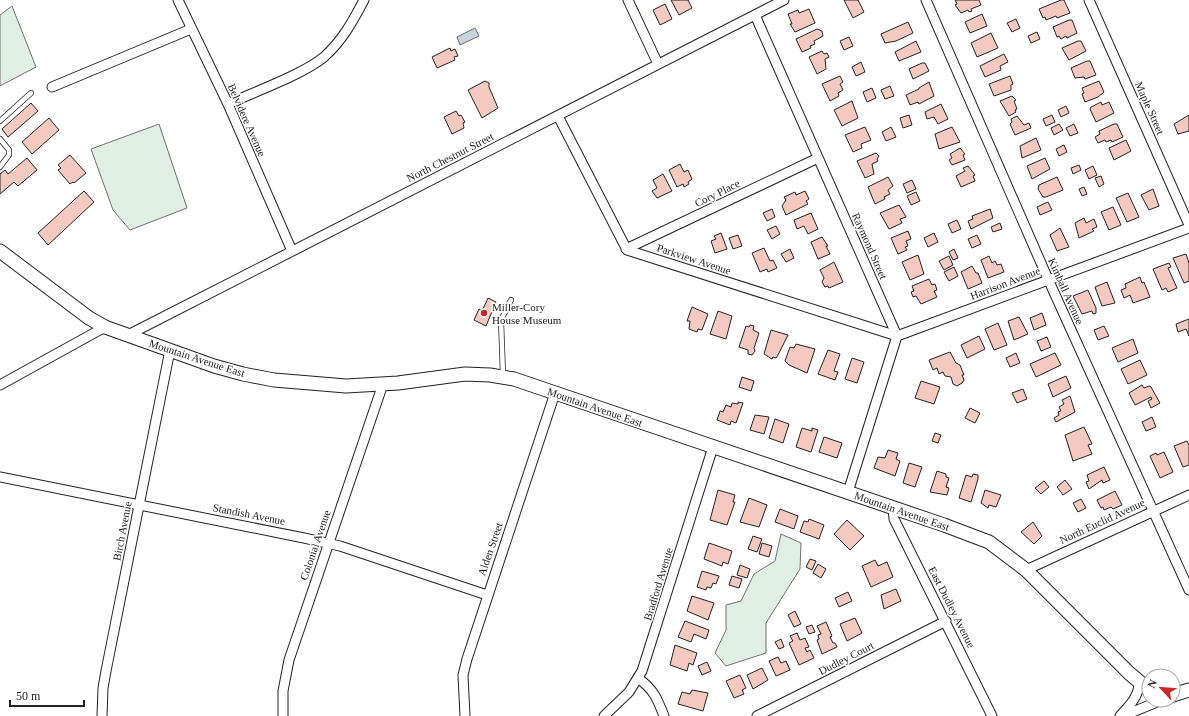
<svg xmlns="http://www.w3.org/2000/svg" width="1189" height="716" font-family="Georgia,serif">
  <rect width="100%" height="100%" fill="#fff"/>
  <path fill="#e0efe3" stroke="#6f6f6f" d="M12,6L36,67L0,86V15Z
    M159,124L187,208L130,230L113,210L91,149Z
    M781,534L801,543L800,569L766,623V653L726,666L715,653L726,630V605L741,601L754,574L775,561Z"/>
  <path fill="#c7d3dd" stroke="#6f6f6f" d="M475,28L479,36L460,45L457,37Z"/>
  <path fill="#f3c9c0" stroke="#222" d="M671,0H688L692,8L679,15Z
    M844,0H858L864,12L853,18Z
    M955,0H979L981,5L971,9L972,11L969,12L968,10L961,13L955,5L957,4Z
    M1061,0H1064L1070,13L1057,18L1056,16L1046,20L1045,17L1043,18L1039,9Z
    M665,4L672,19L660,25L653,10Z
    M809,9L815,23L795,32L790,24H792L788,14L798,10L799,13Z
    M982,14L987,26L970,33L965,22Z
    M1016,19L1020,28L1012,32L1007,23Z
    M1069,20H1072L1077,33L1067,38L1066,36L1061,39L1059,36L1057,37L1053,27Z
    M908,22L913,33L896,41L885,43L881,34Z
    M817,29L822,31L823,36L814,41L815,44L810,46L811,48L802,52L796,39Z
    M1037,32L1040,39L1031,43L1028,36Z
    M991,33L998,48L977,57L971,43Z
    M849,37L853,46L844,50L840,41Z
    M916,41L921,52L899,61L895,52Z
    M1078,41H1081L1086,51L1069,60L1062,48Z
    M450,48L451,51L455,49L458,56L454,57L455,60L437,68L432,57Z
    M822,51L824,54L827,53L829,57L825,59L826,69L817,74L809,57Z
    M1004,54L1008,62L1000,66L1001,70L985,77L980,66Z
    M1087,61H1090L1096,75L1085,79L1084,77L1075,78L1071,68Z
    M861,62L865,72L856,76L852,67Z
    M922,63H925L929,71L913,79L909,69Z
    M840,76L843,82L840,84L843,90L838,93L839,96L830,101L822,84Z
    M1010,76L1013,84L1011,85V90L994,96L989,84Z
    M485,81L489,83V87L498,108L482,118L468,90Z
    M1099,81L1104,92L1098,97L1085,102L1082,94L1084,93L1082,88Z
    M929,82L934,96L919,104L918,102L910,105L906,95L919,89V88Z
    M890,86L894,96L885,99L881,90Z
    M872,88L876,98L867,102L863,92Z
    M1012,96L1016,100L1014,101L1017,109L1015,110L1016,112L1009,116L1000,101Z
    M852,101L858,118L842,126L834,110Z
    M1101,102L1102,105L1109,102L1114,113L1096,122L1090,109L1091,107Z
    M31,103L38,111L8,137L2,129Z
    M941,104L948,119L938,124L934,117L927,119L925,112Z
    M1066,106L1069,113L1061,117L1058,110Z
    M456,111L459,116L461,115L465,122L463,123L464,128L452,134L444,117Z
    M909,115L912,125L903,128L900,118Z
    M1052,115L1055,122L1046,126L1043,119Z
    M1189,115V131L1178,134L1174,124Z
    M1017,116L1024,125L1029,123L1031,128L1015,135L1010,124L1012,122L1011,119Z
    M49,118L59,130L32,154L22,142Z
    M1059,124L1063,130L1054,135L1051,128Z
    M1074,124L1078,133L1070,136L1066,128Z
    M1114,124H1117L1123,137L1112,142L1111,140L1106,142L1105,140L1098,143L1095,137L1100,134L1099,131Z
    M865,127L871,140L861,144L862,148L853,152L845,135Z
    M891,127L896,137L886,141L882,132Z
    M952,127L960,142L939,149L935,134Z
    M1036,138L1041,150L1022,158L1020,146Z
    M1126,140L1131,151L1114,160L1109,148Z
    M1064,145L1067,152L1059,156L1056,149Z
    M960,148L965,154L963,155L965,160L952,165L949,160L952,158L950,154Z
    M876,153L879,156L877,159L878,161L872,164L874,174L865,178L857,161Z
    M70,155L86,173L74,183L73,182L70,184L58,170L61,168L58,165Z
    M27,158L37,170L18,186L14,182L0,194V174L5,170L8,174Z
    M1045,158L1050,169L1032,179L1027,166Z
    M680,164L684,172L688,170L692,179L688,182L689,184L684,187L683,184L677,187L669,170Z
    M1079,165L1081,170L1073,174L1071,168Z
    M968,166L975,175L973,176L975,181L961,187L956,176L965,171L963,168Z
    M1093,166L1097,175L1089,179L1085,170Z
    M663,174L672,191L657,198L652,191L657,188L653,180Z
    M1101,176L1104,184L1099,187L1095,178Z
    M888,177L893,186L888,190L890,194L884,197L885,199L875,204L868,187Z
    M1057,177L1063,190L1046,197H1043L1038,189L1039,185Z
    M912,180L916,189L907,193L903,184Z
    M1084,187L1087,194L1082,196L1079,189Z
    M1153,189L1159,206L1149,210L1141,195Z
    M84,191L94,202L48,245L38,233Z
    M805,191L809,199L806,201L808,204L786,215L782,206L786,200L784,197L795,192L796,195Z
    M916,192L920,201L911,205L907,196Z
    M1128,193L1139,217L1127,222L1116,198Z
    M1048,202L1052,210L1040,215L1037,207Z
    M899,205L906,217L900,219L902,223L889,229L880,213Z
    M1113,207L1121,225L1109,230L1101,212Z
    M772,209L775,217L767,221L763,213Z
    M990,209L993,218L971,229L968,221L973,219L972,216Z
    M811,213L818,229L808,234L804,226L797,229L794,220Z
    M1084,218L1086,223L1094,219L1097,227L1092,229L1094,231L1079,238L1075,223Z
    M957,220L961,229L952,233L948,224Z
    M1000,223L1002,229L993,232L991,227Z
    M776,226L780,234L772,239L767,230Z
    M1060,228L1069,247L1057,251L1050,235Z
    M908,231L911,239L906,241L908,246L905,247L907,250L898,254L891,238Z
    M721,233L727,249L715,253L711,241L716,239L714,236Z
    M934,233L938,242L928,247L924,238Z
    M738,235L742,246L733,249L729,238Z
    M977,235L981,244L972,248L968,239Z
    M822,237L828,246H826L830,254L818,259L811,242Z
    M764,248L770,261L773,260L777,268L768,272L767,269L760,272L752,253Z
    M790,249L794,258L786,262L781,254Z
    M954,249L958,258L953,260L949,252Z
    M1186,254L1189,263V281L1184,283L1173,258Z
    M918,255L924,274L910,280L902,262Z
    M949,256L953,265L944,270L939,261Z
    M989,256L992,263L995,261L997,265L1001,264L1004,272L988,278L981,260Z
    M834,262L843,282L829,288L828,286L825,287L822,282L824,278L820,270Z
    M1169,263L1171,267L1168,268L1177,288L1168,292L1166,288L1162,290L1153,269Z
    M972,266L976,273H978L982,283L968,289L961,272Z
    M954,267L958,276L949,281L944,272Z
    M1140,277L1142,283L1144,282L1150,297L1133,303L1130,295L1124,298L1121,290L1126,288L1125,284Z
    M929,279L932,285L935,284L937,290L934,291L937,297L921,304L916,296L913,297L911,292L914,291L912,286Z
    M1107,282L1115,303L1102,306L1095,287Z
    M1088,290L1096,308V313L1093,314L1092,311L1082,314L1073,296Z
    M488,298L496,302L486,326L474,320L479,309L482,311Z
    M692,307L708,314L702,330L698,329L697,332L689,329L690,321H687Z
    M718,311L732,316L726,339L710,334Z
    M1042,313L1046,325L1034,330L1030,318Z
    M1019,317L1028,334L1014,340L1008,321Z
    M1189,319V336L1186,329L1178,332L1176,324Z
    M998,323L1007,345L994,350L985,329Z
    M750,325L754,326L753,330L759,333L754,348L755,351L752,355L748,354V350L739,347L746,326L749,327Z
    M1104,326L1109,336L1098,340L1094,330Z
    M771,330L788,335L778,355L776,358L773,357L772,359L764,354Z
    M979,336L985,349L967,358L961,345Z
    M1047,337L1051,347L1041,351L1037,341Z
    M1133,339L1138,353L1118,362L1112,348Z
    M796,344L815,349L807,373L789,365L785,361L790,347L794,348Z
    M828,350L840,354L834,371L838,372L835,380L818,374Z
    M950,352L956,363L960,365L964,375H962L964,380L962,383L957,386L953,384L951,377L945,376L943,372L939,374L937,368L933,370L929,360Z
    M1016,353L1020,363L1010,367L1006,358Z
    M1055,353L1061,365L1036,377L1030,364Z
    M852,358L864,362L857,383L845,379Z
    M1140,360L1147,375L1128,384L1121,369Z
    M1066,376L1071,388L1053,397L1048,384Z
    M742,377L754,381L751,391L739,387Z
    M921,381L940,387L934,404L915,398Z
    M1142,385L1144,388L1149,386L1151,387L1160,403L1151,408L1148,401L1152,399L1151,397L1135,405L1129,393Z
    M1023,389L1027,399L1017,403L1012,393Z
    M1070,396L1075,412L1056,422L1054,418L1059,415L1058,412L1061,411L1059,407L1064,404L1062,400Z
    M738,402L743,403L736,423L731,421L730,425L717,420L720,411L723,412L726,405L731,407L732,403L738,404Z
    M970,408L980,413L975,423L965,418Z
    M755,415L769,417L764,434L750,430Z
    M1152,417L1156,427L1146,431L1142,422Z
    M775,419L789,424L783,443L769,438Z
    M1084,427L1092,444L1088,445L1092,454L1073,461L1065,435Z
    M802,428L812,431V428L818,430L811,452L796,447Z
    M935,433L941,435L938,443L932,441Z
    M824,437L842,443L837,458L819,452Z
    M1187,441L1189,445V465L1183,467L1174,446Z
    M888,450L898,453L896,459L900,461L895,476L874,468L878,457L885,458Z
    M1164,452L1173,472L1160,478L1150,456L1156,453L1157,455Z
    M909,463L922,467L915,487L903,483Z
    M1104,467L1110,480L1103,483L1102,480L1089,489L1086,482L1089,481L1087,475Z
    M937,471L946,474V477L949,478L946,487L949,488L947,495L930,492Z
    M973,474L978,475V479L971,502L959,498L966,475L972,477Z
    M1065,480L1072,489L1063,495L1057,487Z
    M1044,481L1049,487L1041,494L1035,488Z
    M718,490L735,495L733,502H735L727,525L710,520Z
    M985,490L1001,495L996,507L989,505L988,508L981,503Z
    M1115,491L1122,505L1113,509L1111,507L1104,510L1103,507L1101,508L1097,500Z
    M749,498L767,505L759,527L740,522Z
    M1081,499L1086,508L1078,512L1073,503Z
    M780,509L798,516L794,529L775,522Z
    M809,519L824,525L819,539L800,532L804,521L808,522Z
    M847,520L864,536L850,550L834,534Z
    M1033,522L1042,536L1034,544L1021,532Z
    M753,536L762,539L757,552L748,549Z
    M709,543L732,551L728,564L723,562L722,566L704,559Z
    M762,543L772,546L769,557L759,554Z
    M810,559L816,561L812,570L806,567Z
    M875,560L878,566L887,562L893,577L871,587L862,566Z
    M818,564L826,569L821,578L813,573Z
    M740,565L750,569L747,578L737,575Z
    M702,571L719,576L716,584L713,583L711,588L707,587L706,590L697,587Z
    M732,576L742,579L739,588L729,585Z
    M896,589L901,601L884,609L881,595Z
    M848,592L852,601L839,607L835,598Z
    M692,596L714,603L708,620L687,611Z
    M795,611L801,624L794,627L788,615Z
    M855,618L862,633L847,641L840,624Z
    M685,621L709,630L706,639L694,634L691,642L678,637Z
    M826,622L832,636L830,637L833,643H835L837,647L822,654L817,640L819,639L818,635L821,634L817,626Z
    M812,625L815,632L809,634L806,627Z
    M797,633L800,640L805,638L809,647L805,648L807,652L810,650L814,658L799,665L789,643L793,641L790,636Z
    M781,639L784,647L779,649L775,642Z
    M675,645L697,653L693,665L689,663L687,671L670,665Z
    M778,657L781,663L786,661L790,670L776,676L769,661Z
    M707,662L711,671L702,675L698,666Z
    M762,668L768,680L753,689L747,675Z
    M740,675L746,688L742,690L744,694L734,698L726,681Z
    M692,690L708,693L703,711L678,704L682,692L690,694Z"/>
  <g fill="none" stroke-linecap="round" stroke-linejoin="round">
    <g stroke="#222" stroke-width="6">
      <path id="lane" d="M0,121L31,93
        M0,139L9,150V155L0,167
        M503,375L501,320L511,300"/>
    </g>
    <g stroke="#222" stroke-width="11">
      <path id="street" d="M178,0L228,104L292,251
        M628,0L658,64
        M926,0L1048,279L1189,590
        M1089,0L1189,225
        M755,15L897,336L848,492
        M52,87L191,29
        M228,104C254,92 302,75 324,57C342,41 353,21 364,0
        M558,116L627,250L897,336L1189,228
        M626,249L818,158
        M128,335L784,0
        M0,385L105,327
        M0,477L304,538L340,546L487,595
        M893,508L894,519L992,716
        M1026,570L1189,495
        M638,678C654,690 657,698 664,716
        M102,716L103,688L106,671L170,350
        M283,716V691L289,660L383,384
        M465,716L463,675L467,659L555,393
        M604,716L629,692L642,671L713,447
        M757,716L946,621
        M1120,716C1128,707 1139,697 1139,683
        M1123,716L1162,700"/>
    </g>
    <g stroke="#222" stroke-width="15">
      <path id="secondary" d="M0,251L89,318L105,327L214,366L243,374L274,380L346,386L398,383L465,374L490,375L514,379L944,525L989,542L1026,570L1129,673L1149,690
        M1173,695L1189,690"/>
    </g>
    <use href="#lane" stroke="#fff" stroke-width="4.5"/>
    <use href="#street" stroke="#fff" stroke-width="9"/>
    <use href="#secondary" stroke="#fff" stroke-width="13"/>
  </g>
  <circle fill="#c62828" stroke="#fff" stroke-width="1.5" cx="484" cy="313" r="4"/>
  <g text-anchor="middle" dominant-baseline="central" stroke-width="3" stroke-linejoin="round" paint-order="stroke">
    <g font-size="11" fill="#222" stroke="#fff">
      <text transform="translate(1150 108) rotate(66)">Maple Street</text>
      <text transform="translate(247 120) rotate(66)">Belvidere Avenue</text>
      <text transform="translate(450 157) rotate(-27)">North Chestnut Street</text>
      <text transform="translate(717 193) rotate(-26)">Cory Place</text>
      <text transform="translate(870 246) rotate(66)">Raymond Street</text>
      <text transform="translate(694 259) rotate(18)">Parkview Avenue</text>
      <text transform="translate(1005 283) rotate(-21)">Harrison Avenue</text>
      <text transform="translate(1066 291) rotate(66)">Kimball Avenue</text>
      <text transform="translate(197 358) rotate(18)">Mountain Avenue East</text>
      <text transform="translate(595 407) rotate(19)">Mountain Avenue East</text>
      <text transform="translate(902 511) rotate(19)">Mountain Avenue East</text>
      <text transform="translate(249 514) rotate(11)">Standish Avenue</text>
      <text transform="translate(1102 521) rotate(-25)">North Euclid Avenue</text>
      <text transform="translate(122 531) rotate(-79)">Birch Avenue</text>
      <text transform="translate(315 545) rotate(-71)">Colonial Avenue</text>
      <text transform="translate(490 549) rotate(-71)">Alden Street</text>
      <text transform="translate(658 584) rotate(-73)">Bradford Avenue</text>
      <text transform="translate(952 607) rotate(63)">East Dudley Avenue</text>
      <text transform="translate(846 658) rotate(-27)">Dudley Court</text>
    </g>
    <g font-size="11" fill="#222" stroke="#fff" text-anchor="start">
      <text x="492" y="307">Miller-Cory<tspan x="492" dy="13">House Museum</tspan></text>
    </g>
  </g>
  <g transform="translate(1161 688) rotate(296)"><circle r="19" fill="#ffffff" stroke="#a7a7a7"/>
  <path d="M0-3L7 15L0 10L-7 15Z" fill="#c62828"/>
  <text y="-6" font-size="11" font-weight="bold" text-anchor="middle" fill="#222222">N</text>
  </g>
  <path d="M10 700v6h74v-6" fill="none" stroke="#222222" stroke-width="2"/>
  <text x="16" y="700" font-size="12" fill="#222222" stroke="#ffffff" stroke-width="3" paint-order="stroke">50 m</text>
</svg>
